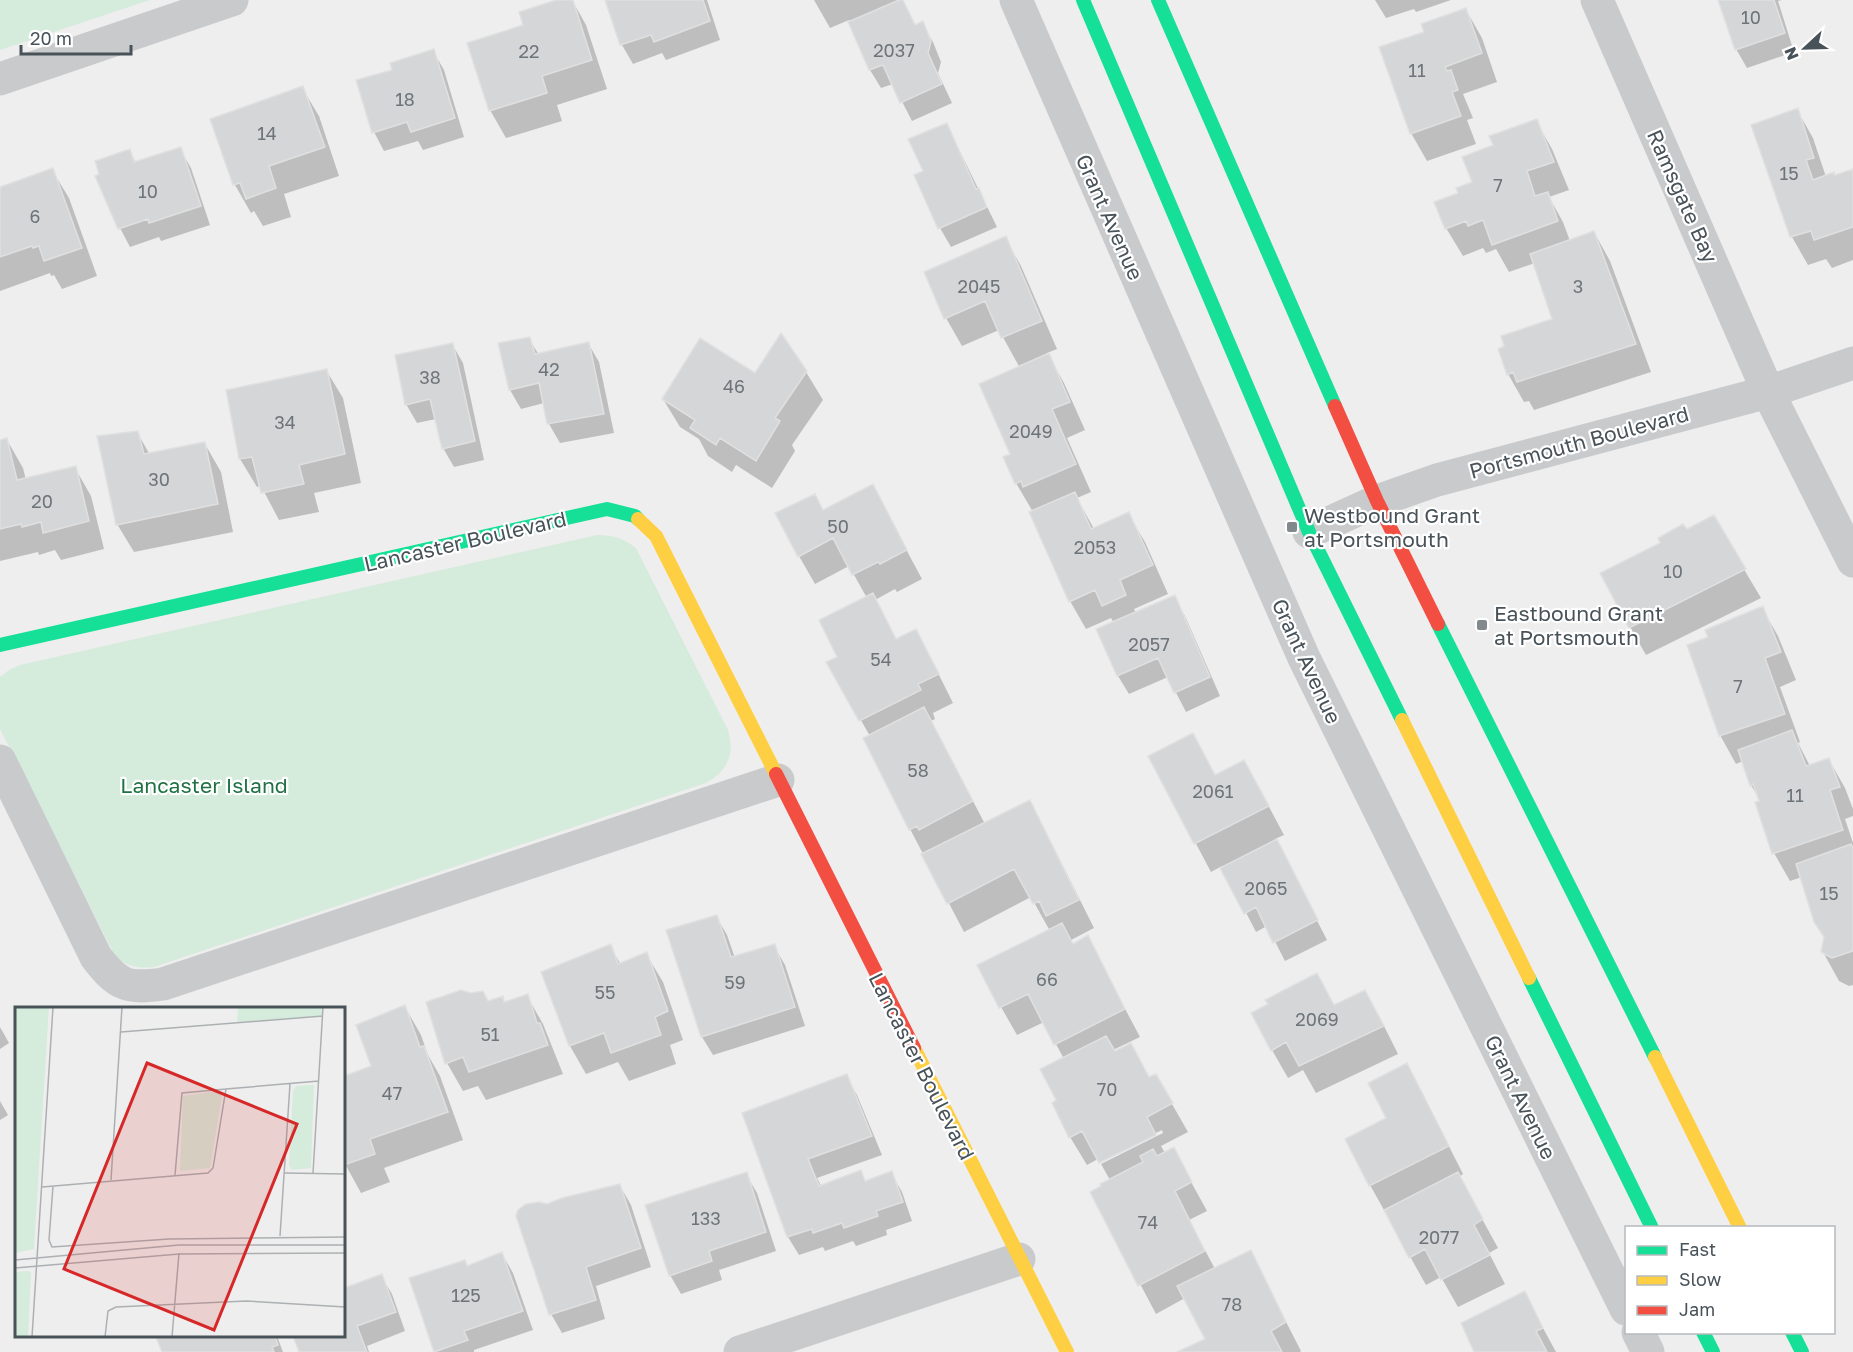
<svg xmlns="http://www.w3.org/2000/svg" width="1853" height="1352" font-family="'Golos Text',sans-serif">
  <rect width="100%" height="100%" fill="#efeeee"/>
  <path fill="#d5ebdc" d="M0,0H150L0,50Z
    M597,535C613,535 623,538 636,548L728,730C735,754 728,771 706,783L154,967C138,969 129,966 116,958L0,729V677L9,670L20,665Z"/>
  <path fill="#0003" d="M560,0H572L586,25L607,89L557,105L562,121L506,138L490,110L525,26Z
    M607,0H707L720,40L666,60L662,53L633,64L622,45Z
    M814,0H901L916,26L922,23L933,42L941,62L938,73L952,103L912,121L893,84L881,88L870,70L849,20L830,28Z
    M1375,0H1451L1416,12L1414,9L1386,18Z
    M1719,0H1782L1778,1L1794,52L1747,68L1736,49Z
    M1466,10L1482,38L1497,82L1463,94L1473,118L1467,120L1476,144L1427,161L1411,133L1425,33Z
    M433,51L444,70L464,137L423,150L418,141L384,151L374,132L393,71Z
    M302,88L319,116L339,176L284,194L291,217L263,226L254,211L251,213L235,185L212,120Z
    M1797,110L1813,138L1826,177H1835L1853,171V260L1832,268L1826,259L1808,265L1792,237L1753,125Z
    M1536,121L1552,149L1569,190L1549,197L1563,222L1570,241L1594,232L1610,261L1651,372L1534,410L1529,401L1524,402L1508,374L1554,320L1535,263L1509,272L1496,249L1486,253L1483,248L1463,256L1446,228L1459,194L1473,182L1495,146Z
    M947,125L997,227L951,247L940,228L925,172Z
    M180,149L191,168L210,225L161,241L159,237L130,247L120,228L130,151L136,163Z
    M52,170L69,198L97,276L62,289L54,275L51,276L50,273L0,291V188Z
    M1005,238L1021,266L1057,349L1047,353L1064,383L1085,430L1067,438L1091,492L1077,498L1094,529L1128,514L1145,542L1168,594L1134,609L1136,613L1174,597L1185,616L1220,696L1186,712L1168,677L1129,694L1118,676L1098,630L1114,623L1111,618L1086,629L1070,601L1033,512L1016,483L1012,454L1020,368L999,330L962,346L946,318Z
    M529,339L539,355L588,343L599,362L614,433L560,443L549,424L544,403L521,409L510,390Z
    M452,344L463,363L484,460L454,467L443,448L436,419L417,423L406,404Z
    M326,370L343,398L361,483L314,493L319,512L279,520L261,486L257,487L240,459Z
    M806,372L823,400L792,445L795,451L772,488L736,465L732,472L708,456L699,439L680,427L663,399L755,375Z
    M137,432L150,455L205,444L221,472L233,532L134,552L117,524Z
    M7,440L23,468L26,480L75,468L91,496L104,549L61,560L55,550L39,555L38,552L0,561V441Z
    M872,486L922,579L897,592L895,589L875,600L897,640L931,659L953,703L933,713L935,719L931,721L985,824L1029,802L1045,830L1094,928L1071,940L1073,945L1087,937L1140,1037L1113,1050L1149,1079L1156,1076L1188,1132L1161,1146L1165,1153L1173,1149L1207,1211L1189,1220L1215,1269L1250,1252L1301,1351L1300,1352H1180L1207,1340L1185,1298L1156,1314L1092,1193L1110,1180L1101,1164L1163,1133L1162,1130L1099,1161L1098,1159L1087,1165L1070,1137L1058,1101L1064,1059L1044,1022L1017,1035L1001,1007L1050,931L1031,897L964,932L910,829L870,736L828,663L839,657L867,598L849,566L815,584L799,556L823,512Z
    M1713,517L1761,598L1646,655L1630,627L1687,531Z
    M1762,608L1778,636L1796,680L1780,687L1800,742L1798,743L1810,766L1829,760L1845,788L1853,809V816L1845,819L1853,843V985L1849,986L1839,981L1823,952L1825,939L1815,922L1802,877L1790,881L1774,853L1761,802L1751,785L1743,761L1736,764L1720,735L1710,637Z
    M1192,735L1216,776L1260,790L1284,835L1275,839L1327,940L1285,961L1267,926L1256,932L1222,866L1211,872L1150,757Z
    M716,916L727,935L735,958L774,946L785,965L805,1026L713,1055L702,1037Z
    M610,946L621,965L646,954L663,982L683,1040L670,1045L676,1064L629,1081L618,1062L586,1074L570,1046L543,973Z
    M527,996L543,1024L563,1074L486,1100L478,1086L463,1091L447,1063L488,1003L502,998L505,1003Z
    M405,1007L421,1035L428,1055L440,1076L463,1140L384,1168L390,1182L361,1193L344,1162V1069L348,1077L373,1067Z
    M1335,1007L1381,1020L1398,1054L1316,1093L1303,1070L1288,1078L1272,1050Z
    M0,1027L9,1043L0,1049Z
    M846,1076L857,1095L882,1155L817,1178L821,1186L860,1172L866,1182L891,1173L902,1192L912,1221L886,1230L887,1235L856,1246L853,1241L825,1251L823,1247L799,1255L788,1237L744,1114Z
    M1422,1093L1463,1174L1459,1177L1498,1248L1489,1253L1505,1284L1458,1307L1441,1277L1426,1285L1370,1185L1388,1118Z
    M0,1101L8,1115L0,1120Z
    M746,1174L757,1193L776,1251L719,1270L722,1280L681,1294L670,1275Z
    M620,1186L631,1205L651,1267L596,1286L605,1319L562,1333L551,1314L547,1206Z
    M502,1254L513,1273L533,1330L474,1350V1352H436L411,1279L464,1262L468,1267Z
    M381,1276L392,1294L405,1331L367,1346L369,1352H300L294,1336H344V1290Z
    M1524,1293L1556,1352H1476Z
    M165,1336H277L283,1352H163L158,1338Z"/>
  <path fill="#d5d6d7" stroke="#e0e0e1" stroke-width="1.5" d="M556,0H573L592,60L542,76L547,93L489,111L467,43L523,25L519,12Z
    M605,0H703L710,21L654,42L651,35L620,45Z
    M899,0H903L915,25L923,21L931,41L928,53L942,84L900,103L883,65L869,70L848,22Z
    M1718,0H1774L1785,33L1735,50Z
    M1466,8L1482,53L1445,67L1447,71L1451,70L1458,90L1452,92L1461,116L1410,134L1379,47L1424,32L1421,24Z
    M434,49L455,118L411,132L407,122L372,133L356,80L392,70L390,63Z
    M303,86L325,147L269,166L276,188L246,199L240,183L233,185L210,119Z
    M1798,108L1814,158L1806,160L1813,180L1834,172L1835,175L1853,169V227L1814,240L1811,231L1790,237L1751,125Z
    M1537,119L1554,162L1527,171L1535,196L1548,192L1558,221L1492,245L1483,220L1468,226L1466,221L1445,229L1434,202L1458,193L1456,188L1472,182L1462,157L1493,145L1489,136Z
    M947,123L976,189L979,188L987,207L938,229L914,175L923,171L908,139Z
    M181,147L201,206L149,223L148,219L118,229L95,176L99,174L95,161L130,149L134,162Z
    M53,168L82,248L44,261L39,246L33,248L32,246L0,257V187Z
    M1594,231L1636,344L1517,382L1513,372L1507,375L1498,349L1504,346L1501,336L1552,319L1530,254Z
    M1006,236L1042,321L1001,338L985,301L944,319L924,272Z
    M781,333L807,371L775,418L780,421L756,461L720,438L716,445L690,428L695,420L662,399L700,338L755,373Z
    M530,337L535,354L589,342L604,414L547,424L539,383L509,390L498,343Z
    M453,343L475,441L442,449L430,399L405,405L395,355Z
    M1049,353L1070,402L1052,409L1076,464L1023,487L1021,481L1015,484L1003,457L1010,454L979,384Z
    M327,369L345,454L299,465L304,484L261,493L252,457L239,459L226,390Z
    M138,431L144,454L205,442L218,504L116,525L97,436Z
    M7,438L17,480L76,466L89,521L43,533L41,522L22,527L21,524L0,529V440Z
    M873,484L907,550L880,564L878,562L852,575L833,538L798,557L775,513L815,494L823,510Z
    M1075,492L1091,529L1129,512L1153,565L1120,580L1126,595L1102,606L1095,590L1069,602L1029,512Z
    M1714,515L1746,569L1629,628L1600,573L1660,543L1658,538L1683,524L1687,529Z
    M873,593L896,639L916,629L939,674L918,684L921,690L859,721L826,662L837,657L819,620Z
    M1175,595L1210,677L1174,693L1158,658L1117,676L1096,629Z
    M1763,606L1781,652L1765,658L1785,714L1719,736L1687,645L1708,637L1705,630Z
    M924,707L973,801L919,830L917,826L909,830L863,738Z
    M1792,730L1806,766L1829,758L1840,787L1830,790L1843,830L1772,854L1755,802L1759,801L1753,784L1750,786L1738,750Z
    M1193,733L1215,775L1244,760L1269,806L1194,844L1148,756Z
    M1030,800L1079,900L1046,916L1039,901L1033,904L1014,869L947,904L921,854Z
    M1277,839L1318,920L1273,943L1256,907L1244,914L1220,868Z
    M1851,844L1853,848V951L1832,958L1821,952L1824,937L1814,922L1796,864Z
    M717,915L731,957L775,944L795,1007L701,1037L666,930Z
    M1062,923L1073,944L1088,935L1125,1009L1054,1045L1028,994L999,1008L977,965Z
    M611,944L618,964L647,952L668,1011L655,1017L661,1035L611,1053L604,1033L569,1046L541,972Z
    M1317,973L1334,1005L1365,990L1384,1026L1299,1066L1286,1042L1271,1051L1251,1013L1268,1004L1265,1000Z
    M461,990L470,993L483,991L488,1001L503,996L504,1002L528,994L537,1023H540L548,1045L469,1072L463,1057L445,1064L426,1002Z
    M405,1005L420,1047L424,1046L448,1112L370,1139L375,1154L344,1165V1067L347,1075L371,1066L356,1025Z
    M1106,1036L1115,1051L1131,1043L1149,1077L1156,1074L1173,1103L1147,1117L1156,1135L1099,1163L1082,1131L1069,1138L1052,1103L1056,1100L1040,1069Z
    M1407,1063L1449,1146L1369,1186L1345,1139L1386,1118L1368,1083Z
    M847,1074L872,1136L808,1159L819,1186L861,1170L865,1181L892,1171L903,1202L876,1211L878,1216L844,1228L842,1223L813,1233L812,1229L787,1237L742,1113Z
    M1174,1147L1192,1182L1175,1191L1205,1251L1138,1286L1090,1192L1101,1186L1100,1184L1143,1162L1140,1156L1153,1149L1157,1156Z
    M747,1172L766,1232L709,1251L712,1261L669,1276L645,1205Z
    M1458,1172L1483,1219L1474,1225L1490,1255L1441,1280L1425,1249L1409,1258L1384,1210Z
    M620,1184L641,1248L586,1267L596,1300L549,1315L516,1216L518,1210L526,1204L539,1202L547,1204L562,1198Z
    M1251,1250L1286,1322L1271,1331L1282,1352H1177L1205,1339L1177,1286Z
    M502,1252L523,1311L464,1331L468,1340L434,1352L409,1278L465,1260L467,1266Z
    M382,1274L396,1312L357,1326L367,1352H299L293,1336H344V1288Z
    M1525,1291L1543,1328L1536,1331L1547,1352H1474L1461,1323Z
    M160,1336H275L278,1345L272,1347L274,1352H162L156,1337Z"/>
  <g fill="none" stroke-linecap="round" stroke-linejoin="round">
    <path stroke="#c9cacc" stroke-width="33" d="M1016,0L1304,658L1626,1309
      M1597,0L1768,392L1853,561
      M0,79L232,0
      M1309,532L1377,501L1437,480L1768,392L1853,363
      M0,761L96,957C118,986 128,989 163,984L778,780
      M1638,1332L1648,1352
      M740,1352L1019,1259"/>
    <path stroke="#16e098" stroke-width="14" d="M1083,0L1309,532L1402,720
      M1158,0L1335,406
      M1438,624L1655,1057
      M0,645L607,509L635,516L638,519
      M1529,978L1652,1228
      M1703,1332L1713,1352
      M1792,1332L1802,1352"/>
    <path stroke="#ffcf43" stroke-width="14" d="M638,519L656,536L776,774
      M1402,720L1529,978
      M914,1048L1067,1352
      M1655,1057L1740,1228"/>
    <path stroke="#f24e42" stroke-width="14" d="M1335,406L1377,501L1438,624
      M776,774L914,1048"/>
  </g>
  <g fill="#82898d" stroke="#fff" stroke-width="2">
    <rect x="1286" y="521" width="12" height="12" rx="3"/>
    <rect x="1476" y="619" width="12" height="12" rx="3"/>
  </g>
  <g text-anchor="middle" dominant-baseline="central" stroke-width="4.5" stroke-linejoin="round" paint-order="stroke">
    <g font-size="18" fill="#6d747a">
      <text x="1751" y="17">10</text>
      <text x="894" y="50">2037</text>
      <text x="529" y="51">22</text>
      <text x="1417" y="70">11</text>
      <text x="405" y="99">18</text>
      <text x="267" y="133">14</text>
      <text x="1789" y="173">15</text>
      <text x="1498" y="185">7</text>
      <text x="148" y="191">10</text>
      <text x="35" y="216">6</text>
      <text x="979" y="286">2045</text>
      <text x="1578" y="286">3</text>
      <text x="549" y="369">42</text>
      <text x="430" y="377">38</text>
      <text x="734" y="386">46</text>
      <text x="285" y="422">34</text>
      <text x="1031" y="431">2049</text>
      <text x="159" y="479">30</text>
      <text x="42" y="501">20</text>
      <text x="838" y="526">50</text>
      <text x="1095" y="547">2053</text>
      <text x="1673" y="571">10</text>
      <text x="1149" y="644">2057</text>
      <text x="881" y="659">54</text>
      <text x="1738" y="686">7</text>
      <text x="918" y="770">58</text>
      <text x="1213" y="791">2061</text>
      <text x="1795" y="795">11</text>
      <text x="1266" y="888">2065</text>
      <text x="1829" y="893">15</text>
      <text x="1047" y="979">66</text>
      <text x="735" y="982">59</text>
      <text x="605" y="992">55</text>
      <text x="1317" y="1019">2069</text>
      <text x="490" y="1034">51</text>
      <text x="1107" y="1089">70</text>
      <text x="392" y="1093">47</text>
      <text x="706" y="1218">133</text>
      <text x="1148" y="1222">74</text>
      <text x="1439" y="1237">2077</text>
      <text x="466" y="1295">125</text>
      <text x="1232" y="1304">78</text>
    </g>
    <g font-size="21" fill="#485259" stroke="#fff">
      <text transform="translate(1683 196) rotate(66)">Ramsgate Bay</text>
      <text transform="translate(1110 217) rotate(66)">Grant Avenue</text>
      <text transform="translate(1579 442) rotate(-15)">Portsmouth Boulevard</text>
      <text transform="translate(465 541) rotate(-13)">Lancaster Boulevard</text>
      <text transform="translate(1307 661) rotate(65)">Grant Avenue</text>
      <text transform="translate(922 1066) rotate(63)">Lancaster Boulevard</text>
      <text transform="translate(1521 1097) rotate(64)">Grant Avenue</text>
    </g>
    <g font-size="21" fill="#485259" stroke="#fff" text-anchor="start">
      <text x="1304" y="515">Westbound Grant<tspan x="1304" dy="24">at Portsmouth</tspan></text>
      <text x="1494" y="613">Eastbound Grant<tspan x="1494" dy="24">at Portsmouth</tspan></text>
    </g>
    <g font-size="21" fill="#207244" stroke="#fff">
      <text x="204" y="785">Lancaster Island</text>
    </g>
  </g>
  <g transform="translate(15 1007)">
    <rect width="330" height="330" fill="#efeeee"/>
    <path d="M0,0H34L19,242L0,246ZM223,0H308V9L222,15ZM299,78L296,161L277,163L274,158L278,84L281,79ZM204,84L207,89L195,161L165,164L168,89ZM12,264L16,265L13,330H0V265Z" fill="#d5ebdc"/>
    <path fill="none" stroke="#acb0b2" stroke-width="1.5" d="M106,25L308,9M270,166L330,167M298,166L308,0M160,168L167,86L211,82M96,173L107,0M38,179L34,233L37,240L154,232L330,230M27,180L193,166L198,161L211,82L304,74M265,229L275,77M0,253L164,238H330M0,261L164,247L330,246M17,330L38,0M90,330L93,304L101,300L231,294L330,300M157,330L164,246"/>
    <path fill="#d62828" fill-opacity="0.15" stroke="#d62828" stroke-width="3" d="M132,56L282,117L199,323L49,262Z"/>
    <rect width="330" height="330" fill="none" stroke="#485259" stroke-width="3"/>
  </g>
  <rect x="1625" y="1226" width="210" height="108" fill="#ffffff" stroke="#b6babd" stroke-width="1.5"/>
  <rect x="1637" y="1246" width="30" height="9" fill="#16e098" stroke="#b6babd" stroke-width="1.5"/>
  <text x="1679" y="1256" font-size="18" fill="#485259">Fast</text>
  <rect x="1637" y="1276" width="30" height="9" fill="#ffcf43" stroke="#b6babd" stroke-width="1.5"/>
  <text x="1679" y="1286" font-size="18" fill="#485259">Slow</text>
  <rect x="1637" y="1306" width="30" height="9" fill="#f24e42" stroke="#b6babd" stroke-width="1.5"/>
  <text x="1679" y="1316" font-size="18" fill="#485259">Jam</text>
  <g transform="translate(1805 48) rotate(248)" stroke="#ffffff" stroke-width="4.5" paint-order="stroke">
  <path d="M0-4.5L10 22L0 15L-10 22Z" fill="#485259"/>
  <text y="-9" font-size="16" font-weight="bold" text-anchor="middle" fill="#485259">N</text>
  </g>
  <path d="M21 45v9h110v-9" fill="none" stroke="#485259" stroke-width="3"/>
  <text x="30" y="45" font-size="18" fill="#485259" stroke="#ffffff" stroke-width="4.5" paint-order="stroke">20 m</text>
</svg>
